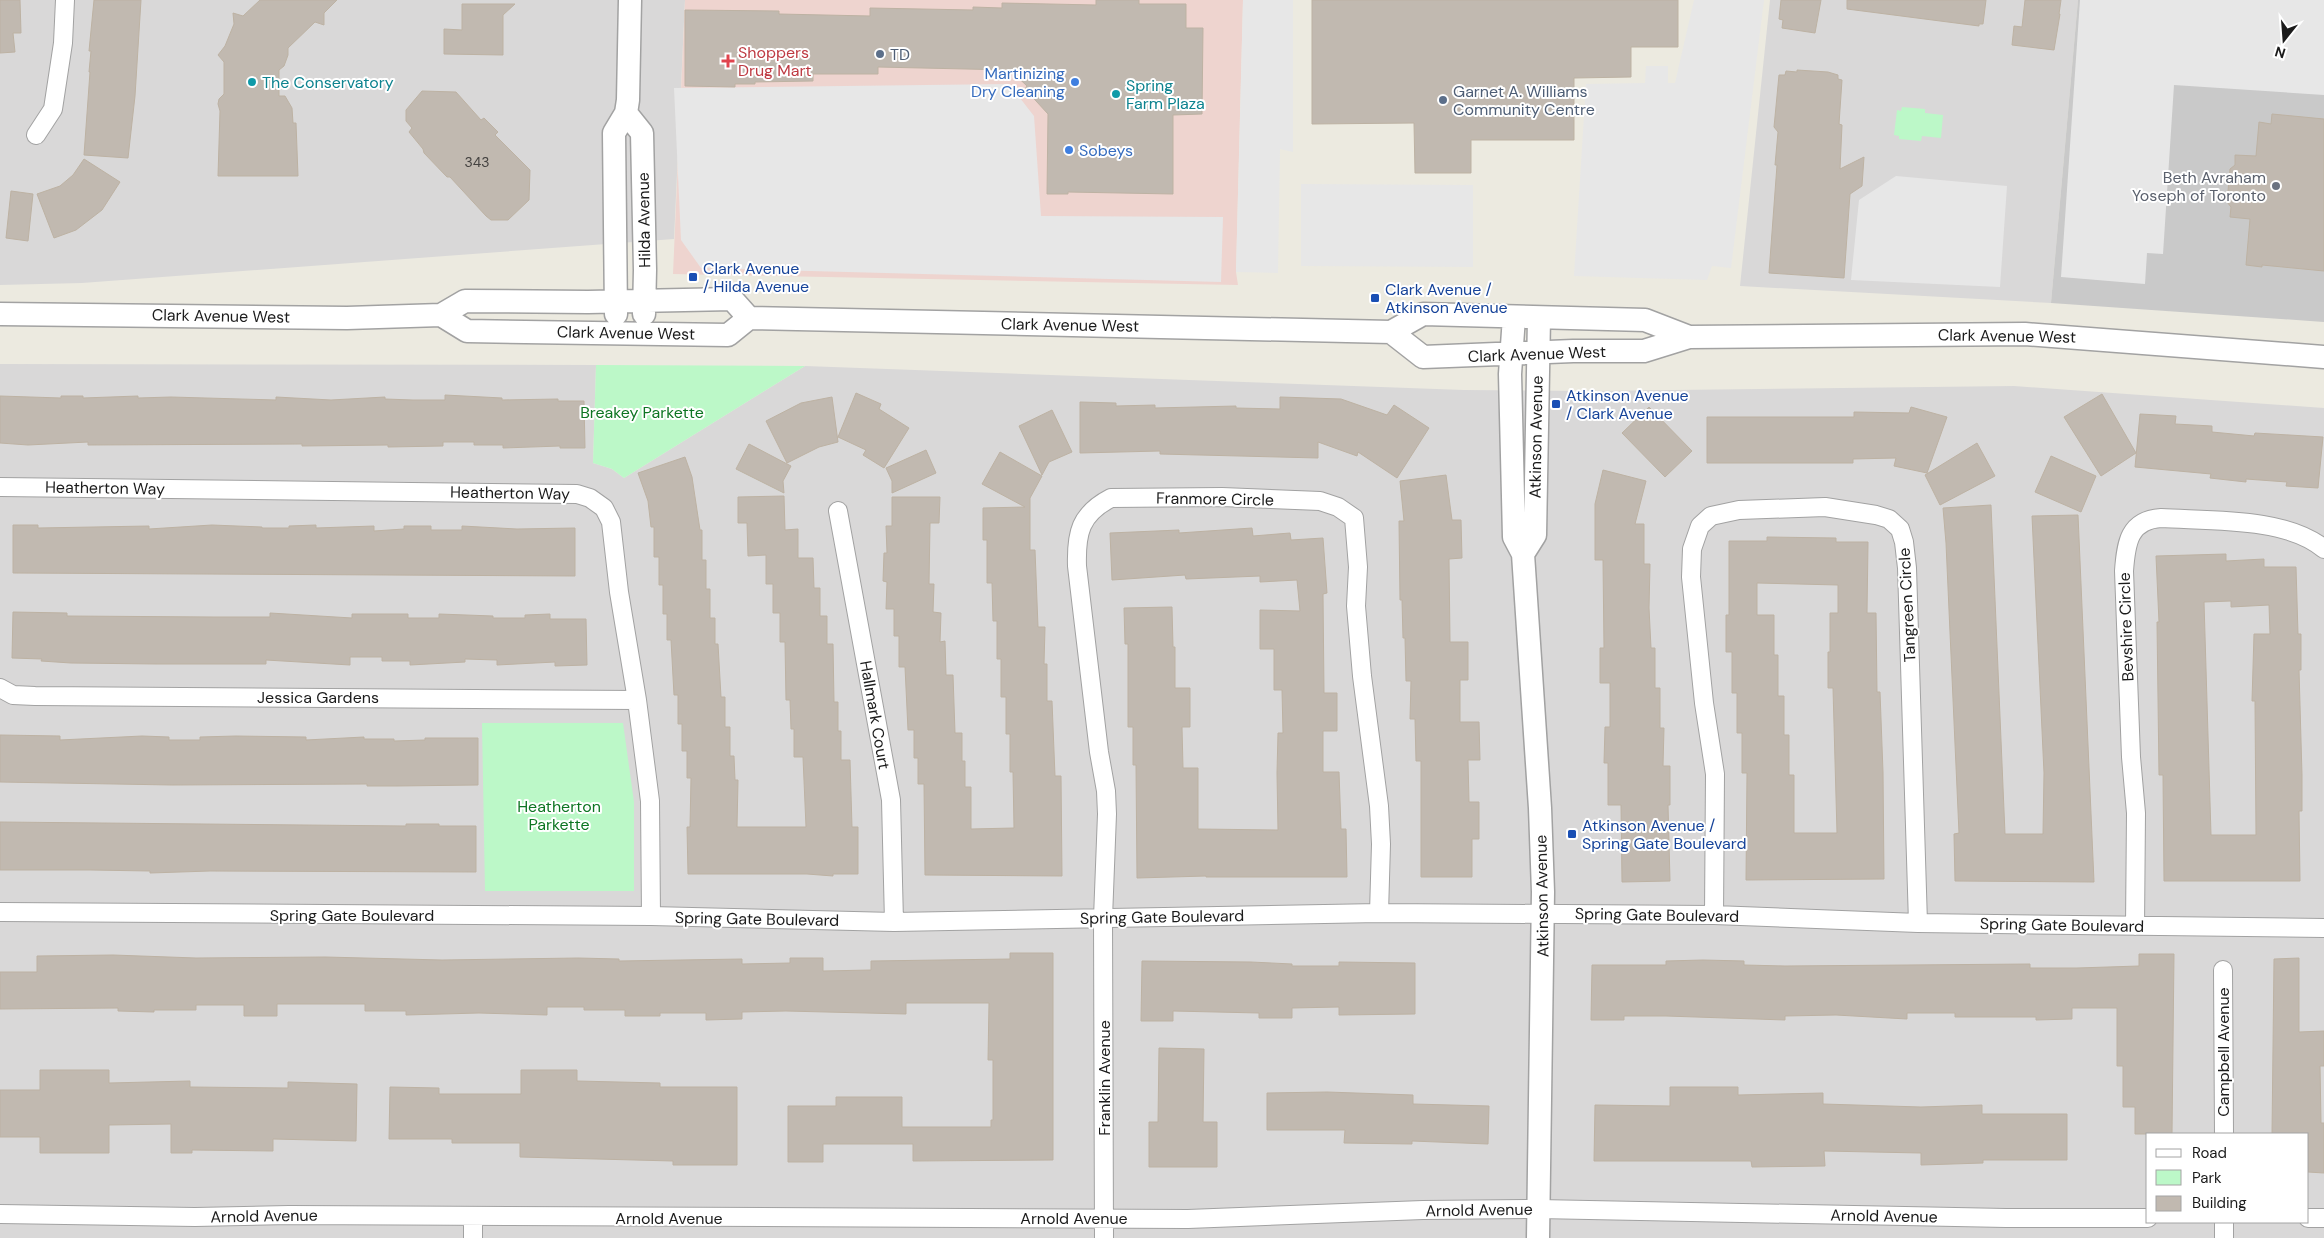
<svg xmlns="http://www.w3.org/2000/svg" width="2324" height="1238" font-family="'DM Sans',sans-serif">
  <rect width="100%" height="100%" fill="#eceae0"/>
  <path fill="#d9d8d8" fill-rule="evenodd" d="M0,0H685L674,239L82,283L0,285Z
    M1770,0H2078L2051,303L1740,286Z
    M0,364L596,365L593,463L612,469L624,478L805,366L1464,390L1590,391L2014,386L2324,408V1238H0ZM2148,1134H2308V1222H2148Z"/>
  <path fill="#eed4cf" d="M685,0H1243L1236,272L1238,285L673,274Z"/>
  <path fill="#c9c9c9" d="M2078,0H2324V322L2051,303Z"/>
  <path fill="#bcf8c8" d="M1902,107L1925,109V113L1943,115L1941,138L1922,136L1921,141L1899,139V136L1894,135L1897,110L1901,111Z
    M596,365L805,366L624,478L612,469L593,463Z
    M482,723H623L634,802V891H485Z"/>
  <path fill="#e7e7e7" d="M1243,0H1293V152L1280,149L1278,273L1236,272Z
    M1694,0H1764L1731,268L1712,266L1707,280L1574,276L1586,84L1645,83L1646,66H1668V83H1675Z
    M2080,0H2324V95L2174,85L2163,254L2147,253L2145,284L2061,277Z
    M1009,84L1034,116L1041,216L1223,217L1221,282L701,268L681,240L674,88Z
    M1896,176L2007,186L2000,287L1851,280L1859,200Z
    M1301,184L1473,185V267L1301,266Z"/>
  <path fill="#c1b9b0" stroke="#bdb2a3" fill-rule="evenodd" d="M0,0H20L21,33H13L15,52L0,53Z
    M94,0H141L135,96L128,158L84,155L90,72H89L91,51H89Z
    M260,0H337L324,13V25L315,22L288,48V55L284,66L279,70V96H285L292,108L293,123H296L298,176H218L220,111L218,104L219,99L224,94V62L218,55L225,46L234,24L233,13L243,16Z
    M1096,0H1139V4H1186V28H1203L1202,114L1173,115V194L1068,192V194H1047L1048,114L1025,89L1027,86L1010,70L878,67V74H813V81L755,82V84H735V87L685,86V10L779,11V14L870,16V8L973,10V7L1002,8V3L1096,5Z
    M1312,0H1678V47H1631V77L1574,78V140H1471V173H1415L1414,123L1312,124Z
    M1781,0H1821L1815,33L1782,28L1783,20L1779,19Z
    M1847,0H1986L1983,24H1979V26L1847,9Z
    M2025,0H2061L2059,14H2060L2054,50L2012,45L2014,26L2022,27Z
    M462,4H515L503,15V55L444,54V29L462,30Z
    M1797,70L1828,72L1838,75V79L1842,80L1839,124L1842,125L1840,169L1864,157L1862,186L1850,194L1844,278L1769,273L1777,165H1775L1778,132L1774,127L1779,75H1785L1786,71L1797,72Z
    M422,91L456,92L481,120L484,118L498,132L495,135L530,170L529,200L508,220H491L486,216L450,177H447L424,153L423,149L409,132L412,128L406,121V110Z
    M2272,114L2324,119V271L2262,265V267L2246,265L2250,219L2230,217L2231,207L2227,202L2230,169L2235,165V155L2256,156L2259,122L2271,124Z
    M84,159L120,182L102,210L76,230L54,238L37,194L60,186L73,175Z
    M11,191L33,194L28,241L6,238Z
    M856,393L881,404L879,409L909,428L884,468L863,455L866,450L838,437Z
    M2102,394L2136,453L2101,476L2064,417Z
    M445,395L502,398V400L558,399V401H584L585,448H560V446L503,448V445H474V442H443V446L388,447V445L302,446V444L88,445V442L28,445L0,443V396L61,398V396H83V398L138,396V398L171,397L276,400V397L331,400L385,397V399L413,400H445Z
    M832,397L838,442L819,447L787,463L766,421L801,403Z
    M1280,397L1341,399L1387,415L1394,405L1429,428L1397,478L1358,452L1357,456L1318,442V458L1160,454V451L1080,453V402L1116,403V406L1155,405V408L1236,406V408L1280,409Z
    M1649,407L1692,451L1665,477L1622,433Z
    M1911,407L1947,417L1927,473L1894,466L1896,458L1853,459V463H1707V417H1854V412L1909,413Z
    M1052,410L1072,452L1049,462L1042,475L1019,426Z
    M2140,414L2176,416L2175,424L2212,426V432L2254,436L2255,433L2323,437L2318,488L2286,486L2287,482L2246,479V482L2210,478L2211,474L2135,467Z
    M1977,443L1995,476L1940,505L1925,475Z
    M749,444L791,466L783,481L784,493L736,469Z
    M926,450L936,473L892,493V481L886,468Z
    M1000,452L1042,476L1030,498V550H1035L1038,627H1045L1044,664H1047V701H1052L1055,776H1061L1062,876L925,875L924,784H918V758H914V730H908L905,667H899V636H894V609H886L887,582L883,581L884,553H887L886,526H892V497H940L939,523H930L929,584H934L933,612L941,613L940,642L945,641L946,675H953L955,733H962V761H965V787H971V829L1014,828L1013,772H1010V734H1006V697H1001V659H997V621H993L992,583H987V540H983V508L1025,507L982,484Z
    M2051,456L2096,476L2081,512L2035,492Z
    M685,457L692,477L700,530H702V560H706V589H710V618H715V644H718L721,697H725V727H730V756H734L735,780H738L737,827H806L803,757H794V729H791L790,700H786L785,642H780V613H773V584H766V555L748,556L747,523H738V497L784,496L785,530L798,529V558H813L814,588H820V616H827V644H833L834,702H838V731H841V760H850L852,827H858V874H833V876L807,874H688L687,827H690L691,778H687V751H682V724H678V695H674L671,640H667V614H663V585H659V557H654V527H651L648,501L638,473Z
    M1603,470L1646,481L1635,524H1644V564H1650L1649,608L1651,648H1655V688H1660V728H1664L1663,766H1670V805H1668L1670,881L1622,882L1621,805H1608V763H1604L1605,727H1610V683H1600V648H1604L1603,560H1595V504Z
    M1446,475L1452,520H1461L1462,558L1449,559L1450,642H1468V680H1460V722H1479L1480,760H1468L1469,802H1479V839H1472V877H1421V761H1416L1415,719H1410L1411,681H1406L1405,638H1403L1402,600H1400L1399,521H1404L1400,481Z
    M1991,505L2005,834H2043L2044,773L2032,516L2078,515L2094,882L1955,881L1954,834L1959,833L1946,543L1943,508Z
    M13,525H38V528L149,526V529L212,525L262,527V528H289V526L316,525V528L374,526V531L404,529V526H431V530H462V526L517,529L575,528V576L13,573Z
    M1252,528L1253,536L1290,533L1291,540L1323,538L1327,593L1323,594L1324,693H1337V731H1323V772H1339L1341,829H1346L1347,877H1206V876L1137,878L1136,765H1133V727H1128V644H1125L1124,608L1172,607L1173,647H1175V688H1190V727H1182L1183,768H1198V829L1278,830L1277,773L1278,733H1283L1282,690H1274V649H1260V610L1300,611L1297,580L1260,582V576L1186,579L1185,575L1112,580L1110,533L1179,530V533Z
    M1767,537L1836,538V542H1868L1867,613H1876L1877,692H1880L1883,772L1884,879L1746,880L1747,773H1742V733H1737V693H1732V652H1726V615H1729V541H1767ZM1757,583L1838,585V613H1830V652H1828V688H1833L1837,833H1794V775H1789V735H1784V696H1778V655H1774V615H1757Z
    M2226,554V561L2264,559V567H2296L2298,634H2301V670H2299L2302,775V811H2299L2300,881H2164L2163,775H2159L2157,622H2159L2156,556ZM2231,601V607L2269,605L2270,634H2254L2252,701H2255L2256,835H2211L2204,602Z
    M13,612L67,613V616L213,617H270V613L352,618V614H408V618H439V614L493,616V618H525V615L550,614V619H586L587,665L555,666V662L497,665V660L465,659V662L410,665V661H382V657H350V665L266,660V664H157L71,663L41,661L42,659L12,658Z
    M0,735L60,736V740L142,736L169,737V740H200V737L236,736L306,737V740L364,737V739H394V741L425,740V738H478V785L396,786H367V784L172,785L0,782Z
    M0,822L406,826V824H439V826H476V872L210,871L150,873V871L91,870H0Z
    M1010,953H1053V1160L913,1161V1144H823V1162H788V1106H836V1097H902V1127H991V1120H993V1060H988L989,1003H906V1014L786,1011L742,1012V1019L706,1020V1013H660V1016H625V1010H584V1007H547V1015L479,1013L406,1015V1011H365V1004H277V1016H244V1005H196V1010H154V1012L118,1011V1008L0,1009V972H37V956L113,955L196,958L325,957L442,960L578,958L619,959V961L742,959V964L790,963V958H823V971L871,970V961L1010,959Z
    M2139,954H2174L2172,1134H2135V1107H2123V1066H2117V1008H2072V1019L2036,1020V1017H1955V1013H1907V1019L1836,1015L1785,1016V1020L1666,1016H1624V1020H1591L1592,965H1666V961L1703,960L1744,961V965L1785,966L2030,964V968H2077L2139,966Z
    M2299,958V1032L2324,1031V1066H2320L2321,1123H2324V1173L2308,1172V1134H2272L2274,959Z
    M1142,961L1251,962L1292,964V966H1339V962L1415,963V1014L1339,1015V1007L1292,1008V1018H1259V1013L1173,1011V1021H1141Z
    M1159,1048L1204,1049L1203,1122H1217V1167H1149V1122H1158Z
    M40,1070H109V1083L190,1081V1087L288,1088V1082L357,1084L356,1141L273,1139V1151L192,1150V1153H171V1124L109,1125V1153H40V1137H0V1090H40Z
    M521,1070H577V1081L660,1083V1087H737V1165H673V1161L520,1157V1143H452V1139H389L390,1087L439,1088V1094H521Z
    M1670,1087H1738V1095L1823,1093V1104L1921,1107L1982,1105V1114H2067V1160H1983V1163L1921,1165V1153L1824,1151L1825,1166L1752,1167L1751,1161H1594L1595,1105L1670,1106Z
    M1327,1092L1413,1095V1104L1489,1106L1488,1144L1412,1141V1144L1344,1143L1345,1130H1267V1093Z"/>
  <g fill="none" stroke-linecap="round" stroke-linejoin="round">
    <g stroke="#a2a2a2" stroke-width="20">
      <path id="minor" d="M36,135L53,109L63,43L65,0
        M0,487L577,494L590,498L604,508L611,522L619,592L637,700L650,801L651,916
        M838,511L891,800L894,922
        M0,688L13,695L35,696L637,700
        M0,912L651,916L894,922L1379,913L1714,915L1918,923L2324,928
        M1714,915L1715,774L1704,703L1691,577L1692,549L1700,526L1711,516L1739,510L1825,507L1876,515L1889,519L1900,529L1904,542L1907,568L1918,923
        M2135,926L2136,813L2131,757L2124,571C2126,543 2129,520 2161,518C2209,521 2287,517 2324,549
        M2223,970L2224,1134
        M0,1214L195,1217L289,1215L1188,1219L1423,1210L1538,1209L2006,1218H2148
        M2308,1218H2324
        M2224,1222V1238
        M473,1238V1217
        M1104,1238L1103,918L1107,814L1106,791L1099,752L1077,566C1076,533 1080,514 1111,498L1222,497L1320,501L1338,507L1354,518L1358,567L1356,606L1362,676L1379,806L1381,844L1379,913"/>
    </g>
    <g stroke="#a2a2a2" stroke-width="25">
      <path id="tertiary" d="M626,113L642,133L645,270L644,314
        M0,314L347,318L441,315L465,301L588,302L732,299L749,318
        M616,314L614,133L626,113L628,100L630,0
        M441,315L467,331L728,335L749,318L1391,332L1423,314L1645,320L1689,337
        M1514,317L1510,374L1514,537L1523,554L1540,808L1543,892L1538,1238
        M1391,332L1423,357L1573,351H1644L1689,337L2025,334L2324,357
        M1523,554L1535,535L1539,318"/>
    </g>
    <use href="#minor" stroke="#fff" stroke-width="18"/>
    <use href="#tertiary" stroke="#fff" stroke-width="22"/>
  </g>
  <g fill="#5c6f8a" stroke="#fff" stroke-width="2">
    <circle cx="880" cy="54" r="5"/>
    <circle cx="1443" cy="100" r="5"/>
  </g>
  <path fill="#e0444e" stroke="#fff" stroke-width="2" d="M725.5 53.5h5v5h5v5h-5v5h-5v-5h-5v-5h5z"/>
  <g fill="#0f9aa8" stroke="#fff" stroke-width="2">
    <circle cx="252" cy="82" r="5"/>
    <circle cx="1116" cy="94" r="5"/>
  </g>
  <g fill="#3f7fe0" stroke="#fff" stroke-width="2">
    <circle cx="1075" cy="82" r="5"/>
    <circle cx="1069" cy="150" r="5"/>
  </g>
  <circle fill="#6b7280" stroke="#fff" stroke-width="2" cx="2276" cy="186" r="5"/>
  <g fill="#1a4fb4" stroke="#fff" stroke-width="2">
    <rect x="688" y="272" width="10" height="10" rx="2.5"/>
    <rect x="1370" y="293" width="10" height="10" rx="2.5"/>
    <rect x="1551" y="399" width="10" height="10" rx="2.5"/>
    <rect x="1567" y="829" width="10" height="10" rx="2.5"/>
  </g>
  <g text-anchor="middle" dominant-baseline="central" stroke-width="4" stroke-linejoin="round" paint-order="stroke">
    <g font-size="14" fill="#444240">
      <text x="477" y="162">343</text>
    </g>
    <g font-size="16" fill="#be3a42" stroke="#fff" text-anchor="start">
      <text x="738" y="52">Shoppers<tspan x="738" dy="18">Drug Mart</tspan></text>
    </g>
    <g font-size="16" fill="#4e5e75" stroke="#fff" text-anchor="start">
      <text x="890" y="54">TD</text>
      <text x="1453" y="91">Garnet A. Williams<tspan x="1453" dy="18">Community Centre</tspan></text>
    </g>
    <g font-size="16" fill="#366cbe" stroke="#fff" text-anchor="end">
      <text x="1065" y="73">Martinizing<tspan x="1065" dy="18">Dry Cleaning</tspan></text>
      <text x="1079" y="150" text-anchor="start">Sobeys</text>
    </g>
    <g font-size="16" fill="#0d838f" stroke="#fff" text-anchor="start">
      <text x="262" y="82">The Conservatory</text>
      <text x="1126" y="85">Spring<tspan x="1126" dy="18">Farm Plaza</tspan></text>
    </g>
    <g font-size="16" fill="#5b616d" stroke="#fff" text-anchor="end">
      <text x="2266" y="177">Beth Avraham<tspan x="2266" dy="18">Yoseph of Toronto</tspan></text>
    </g>
    <g font-size="16" fill="#1b1b1b" stroke="#fff">
      <text transform="translate(644 220) rotate(-91)">Hilda Avenue</text>
      <text transform="translate(221 316) rotate(1)">Clark Avenue West</text>
      <text transform="translate(1070 325) rotate(1)">Clark Avenue West</text>
      <text transform="translate(626 333) rotate(1)">Clark Avenue West</text>
      <text transform="translate(2007 336) rotate(1)">Clark Avenue West</text>
      <text transform="translate(1537 354) rotate(-2)">Clark Avenue West</text>
      <text transform="translate(1536 437) rotate(-89)">Atkinson Avenue</text>
      <text transform="translate(105 488) rotate(1)">Heatherton Way</text>
      <text transform="translate(510 493) rotate(1)">Heatherton Way</text>
      <text transform="translate(1215 499) rotate(1)">Franmore Circle</text>
      <text transform="translate(1907 605) rotate(-93)">Tangreen Circle</text>
      <text transform="translate(2126 627) rotate(-92)">Bevshire Circle</text>
      <text x="318" y="697">Jessica Gardens</text>
      <text transform="translate(875 715) rotate(80)">Hallmark Court</text>
      <text transform="translate(1542 896) rotate(-91)">Atkinson Avenue</text>
      <text x="352" y="915">Spring Gate Boulevard</text>
      <text transform="translate(1657 915) rotate(1)">Spring Gate Boulevard</text>
      <text transform="translate(1162 917) rotate(-1)">Spring Gate Boulevard</text>
      <text transform="translate(757 919) rotate(1)">Spring Gate Boulevard</text>
      <text transform="translate(2062 925) rotate(1)">Spring Gate Boulevard</text>
      <text transform="translate(2223 1052) rotate(-90)">Campbell Avenue</text>
      <text transform="translate(1104 1078) rotate(-90)">Franklin Avenue</text>
      <text transform="translate(1479 1210) rotate(-1)">Arnold Avenue</text>
      <text transform="translate(264 1216) rotate(-1)">Arnold Avenue</text>
      <text transform="translate(1884 1216) rotate(1)">Arnold Avenue</text>
      <text x="669" y="1218">Arnold Avenue</text>
      <text x="1074" y="1218">Arnold Avenue</text>
    </g>
    <g font-size="16" fill="#164399" stroke="#fff" text-anchor="start">
      <text x="703" y="268">Clark Avenue<tspan x="703" dy="18">/ Hilda Avenue</tspan></text>
      <text x="1385" y="289">Clark Avenue /<tspan x="1385" dy="18">Atkinson Avenue</tspan></text>
      <text x="1566" y="395">Atkinson Avenue<tspan x="1566" dy="18">/ Clark Avenue</tspan></text>
      <text x="1582" y="825">Atkinson Avenue /<tspan x="1582" dy="18">Spring Gate Boulevard</tspan></text>
    </g>
    <g font-size="16" fill="#0d7522" stroke="#fff">
      <text x="642" y="412">Breakey Parkette</text>
      <text x="559" y="806">Heatherton<tspan x="559" dy="18">Parkette</tspan></text>
    </g>
  </g>
  <rect x="2146" y="1133" width="162" height="90" fill="#ffffff" stroke="#a4a4a4"/>
  <rect x="2156" y="1149" width="25" height="8" fill="#ffffff" stroke="#a4a4a4"/>
  <text x="2192" y="1158" font-size="15" fill="#1b1b1b">Road</text>
  <rect x="2156" y="1170" width="25" height="15" fill="#bcf8c8" stroke="#a4a4a4"/>
  <text x="2192" y="1183" font-size="15" fill="#1b1b1b">Park</text>
  <rect x="2156" y="1196" width="25" height="15" fill="#c1b9b0" stroke="#a4a4a4"/>
  <text x="2192" y="1208" font-size="15" fill="#1b1b1b">Building</text>
  <g transform="translate(2284 40) rotate(197)" stroke="#ffffff" stroke-width="4" paint-order="stroke">
  <path d="M0-4L9 19L0 12L-9 19Z" fill="#1b1b1b"/>
  <text y="-8" font-size="14" font-weight="bold" text-anchor="middle" fill="#1b1b1b">N</text>
  </g>
</svg>
